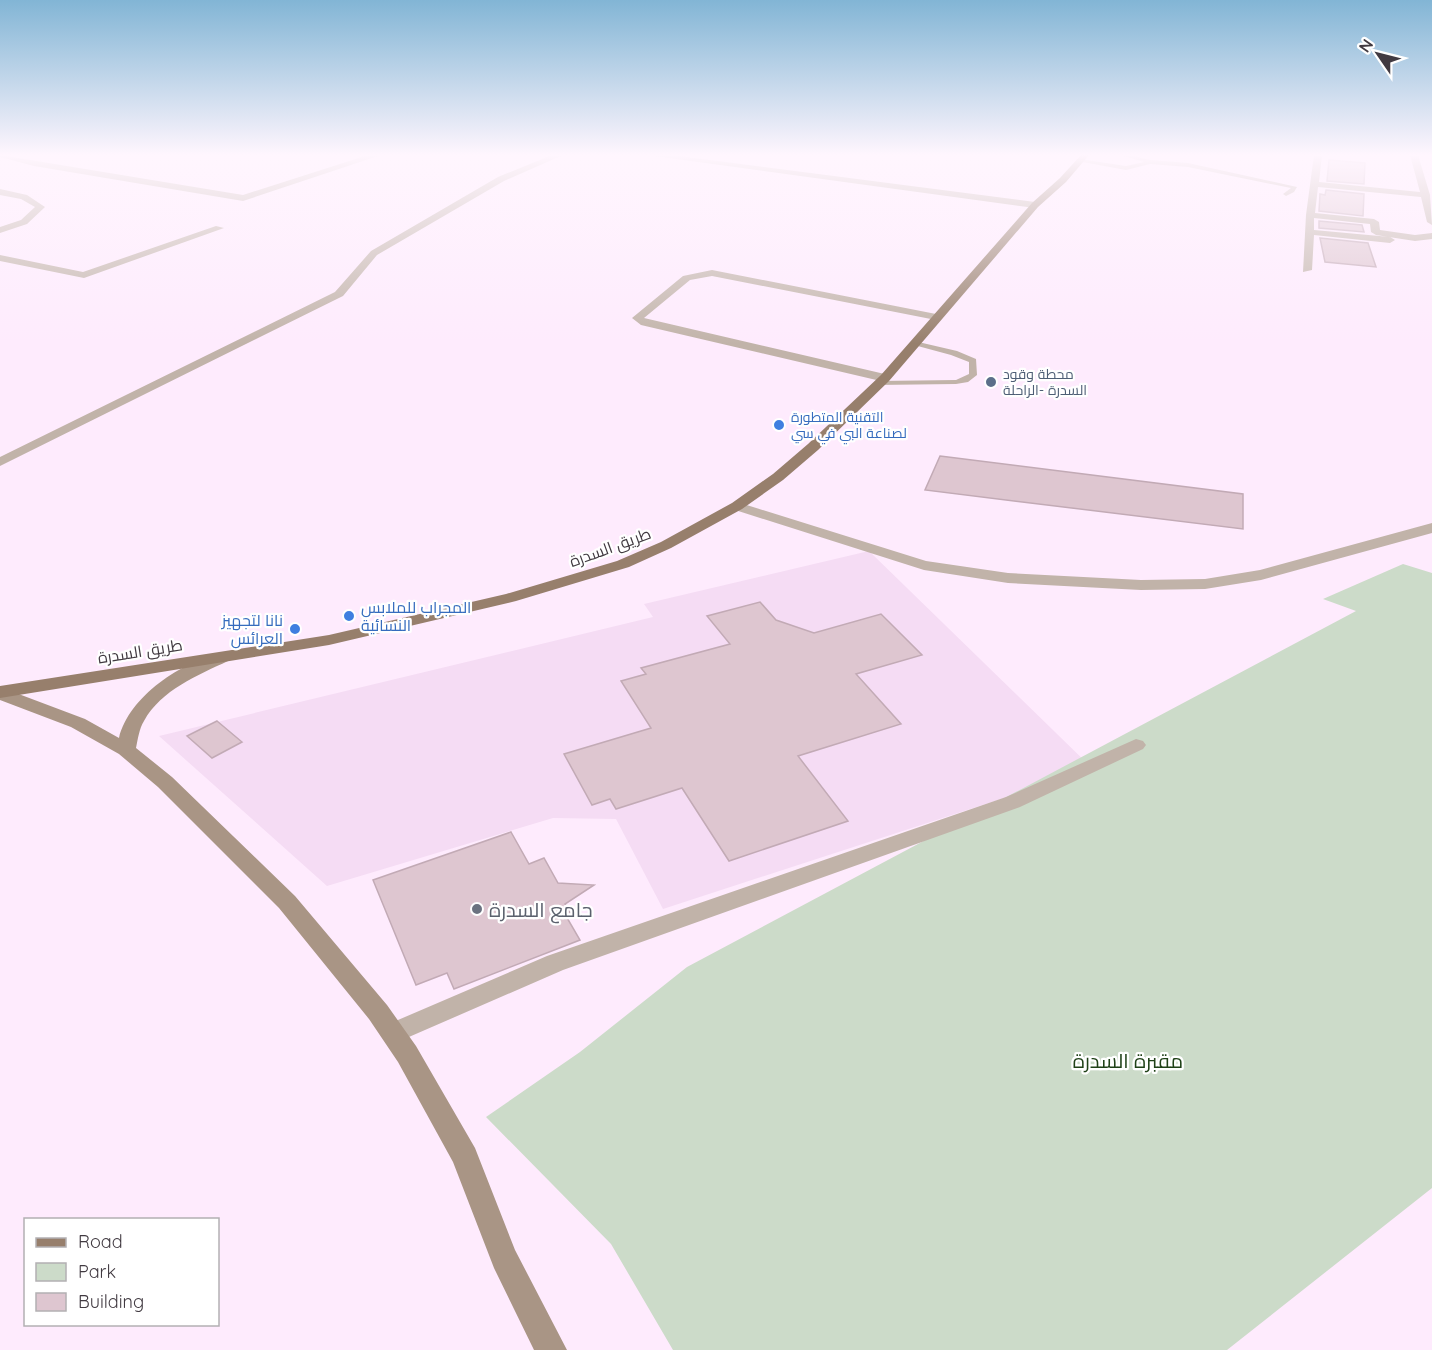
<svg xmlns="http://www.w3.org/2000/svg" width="1432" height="1350" font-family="Quicksand,Cairo,sans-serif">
  <rect width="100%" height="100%" fill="#feebfd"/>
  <path fill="#f5dcf4" d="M869,551L1093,769L663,909L616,819L553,818L327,886L159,736L653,617L644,604Z"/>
  <path fill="#ccdbc9" d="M1403,564L1432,573V1188L1227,1350H673L611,1244L486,1117L580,1052L687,967L1356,611L1323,599Z"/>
  <path fill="#dec6d0" stroke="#c2aab5" stroke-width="1.5" d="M1329,160L1365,163L1364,184L1327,181Z
    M1326,190L1364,194L1363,216L1319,211L1320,194L1325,195Z
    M1319,221L1362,225L1364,232L1319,228Z
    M1320,238L1368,243L1376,267L1325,262Z
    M940,456L1243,494V529L925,490Z
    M760,602L776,620L814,633L881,614L922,655L856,674L901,724L798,756L848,821L729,861L682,788L616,809L610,799L592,805L564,754L651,728L621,681L646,674L641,668L730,644L707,616Z
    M217,721L242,742L212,758L187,736Z
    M511,832L529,864L544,858L558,883L594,885L565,904L571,914L566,916L580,940L454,989L447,973L416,985L373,880Z"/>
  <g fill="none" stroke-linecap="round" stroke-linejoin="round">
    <path fill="#c1b3a9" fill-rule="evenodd" d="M1120,155H1129L1150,160L1188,163L1297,187L1294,192L1286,196L1283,194L1291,188L1188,167L1150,164L1126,170L1077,161L1080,159L1126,166L1144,162Z
      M914,341L957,351L976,359L977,375L968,382L956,384L876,385L875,383L879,381L956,380L969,374V362L951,355L914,345Z"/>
    <path fill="#c1b3a9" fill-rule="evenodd" d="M0,155L243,195L368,155H381L243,201L34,166L0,157Z
      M552,155H563L504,181L377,255L343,296L0,466V457L335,292L371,251L498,177Z
      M647,155H671L1035,202L1039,205L1035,208Z
      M1314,155H1322L1319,182L1420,192L1410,155H1418L1430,195L1432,225L1427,222L1421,197L1318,187L1315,213L1374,219L1379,222L1380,230L1415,235L1432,233V239L1415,241L1376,235L1371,232L1370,224L1314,218V230L1390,237L1395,240L1390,243L1314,235L1312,270L1303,272L1306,215Z
      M0,189L27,195L45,207L27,224L0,233V227L21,220L35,207L21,199L0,195Z
      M216,226L224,228L84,278L0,261V255L83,272Z
      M712,270L936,314L941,317L936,320L712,276L690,280L644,318L889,375V381L885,382L641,325L632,318L683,276Z
      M737,502L926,561L1008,573L1141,580L1205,579L1260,570L1432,523V533L1261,580L1205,589L1141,590L1008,583L924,570L732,509L730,506Z
      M1136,739L1143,741L1146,745L1143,749L1020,807L563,970L402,1040L393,1044L384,1040L380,1033L384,1026L547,956L1006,797Z"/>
    <path fill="#a99585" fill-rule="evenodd" d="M222,652L228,653L231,657L228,661C198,675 161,690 144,721C139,729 138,739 136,748L172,777L295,896L387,1005L416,1046L475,1148L515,1250L567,1350H534L494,1268L453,1162L398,1062L369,1019L279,908L158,787L119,754L71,727L0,700V687L85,719L119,738C129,696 182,662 222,652Z"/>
    <path fill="#977f6c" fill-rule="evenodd" d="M1081,155H1089L1066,182L1038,207L889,381L818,450L783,480L742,509L671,548L629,567L516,601L329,645L0,698V686L329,635L506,594L617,561L661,542L732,503L773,474L808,444L881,375L1032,203L1060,178Z"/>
  </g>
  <linearGradient id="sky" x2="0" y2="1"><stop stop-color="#82b5d5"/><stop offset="0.45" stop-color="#fff6fe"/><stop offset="1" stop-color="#fff6fe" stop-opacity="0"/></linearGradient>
  <rect width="1432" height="344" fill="url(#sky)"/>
  <circle fill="#5c6f8a" stroke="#fff" stroke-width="2" cx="991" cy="382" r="6"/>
  <g fill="#3f7fe0" stroke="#fff" stroke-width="2">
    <circle cx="779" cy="425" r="6"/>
    <circle cx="349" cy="616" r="6"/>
    <circle cx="295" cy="629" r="6"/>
  </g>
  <circle fill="#6b7280" stroke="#fff" stroke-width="2" cx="477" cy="909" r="6"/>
  <g text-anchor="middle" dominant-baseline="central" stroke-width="4.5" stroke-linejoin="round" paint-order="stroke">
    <g font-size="14" fill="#4e5e75" stroke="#fff" text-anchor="start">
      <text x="1003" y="374">محطة وقود<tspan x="1003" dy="16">السدرة -الراحلة</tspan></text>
    </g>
    <g font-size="14" fill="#366cbe" stroke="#fff" text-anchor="start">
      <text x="791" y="417">التقنية المتطورة<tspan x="791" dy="16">لصناعة البي في سي</tspan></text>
    </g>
    <g font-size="16" fill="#413a41" stroke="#fff">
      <text transform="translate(610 547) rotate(-20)">طريق السدرة</text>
      <text transform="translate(140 651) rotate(-9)">طريق السدرة</text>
    </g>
    <g font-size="16" fill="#366cbe" stroke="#fff" text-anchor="start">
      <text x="361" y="607">المجراب للملابس<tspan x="361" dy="18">النسائية</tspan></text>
      <text x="283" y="620" text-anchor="end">نانا لتجهيز<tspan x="283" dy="18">العرائس</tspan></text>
    </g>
    <g font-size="20" fill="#5b616d" stroke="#fff" text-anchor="start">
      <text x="489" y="909">جامع السدرة</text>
    </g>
    <g font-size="20" fill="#1f4117" stroke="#fff">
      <text x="1128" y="1060">مقبرة السدرة</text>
    </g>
  </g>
  <rect x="24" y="1218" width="195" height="108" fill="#ffffff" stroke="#b3b0b3" stroke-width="1.5"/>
  <rect x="36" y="1238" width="30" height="9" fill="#977f6c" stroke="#b3b0b3" stroke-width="1.5"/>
  <text x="78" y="1248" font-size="18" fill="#413a41">Road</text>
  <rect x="36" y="1263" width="30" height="18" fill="#ccdbc9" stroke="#b3b0b3" stroke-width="1.5"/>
  <text x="78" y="1278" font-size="18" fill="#413a41">Park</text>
  <rect x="36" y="1293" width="30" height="18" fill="#dec6d0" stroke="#b3b0b3" stroke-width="1.5"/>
  <text x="78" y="1308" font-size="18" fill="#413a41">Building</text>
  <g transform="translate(1378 54) rotate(305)" stroke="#ffffff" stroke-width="4.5" paint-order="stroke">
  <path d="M0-4.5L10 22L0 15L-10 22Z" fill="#413a41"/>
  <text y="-9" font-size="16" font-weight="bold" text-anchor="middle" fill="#413a41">N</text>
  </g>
</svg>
